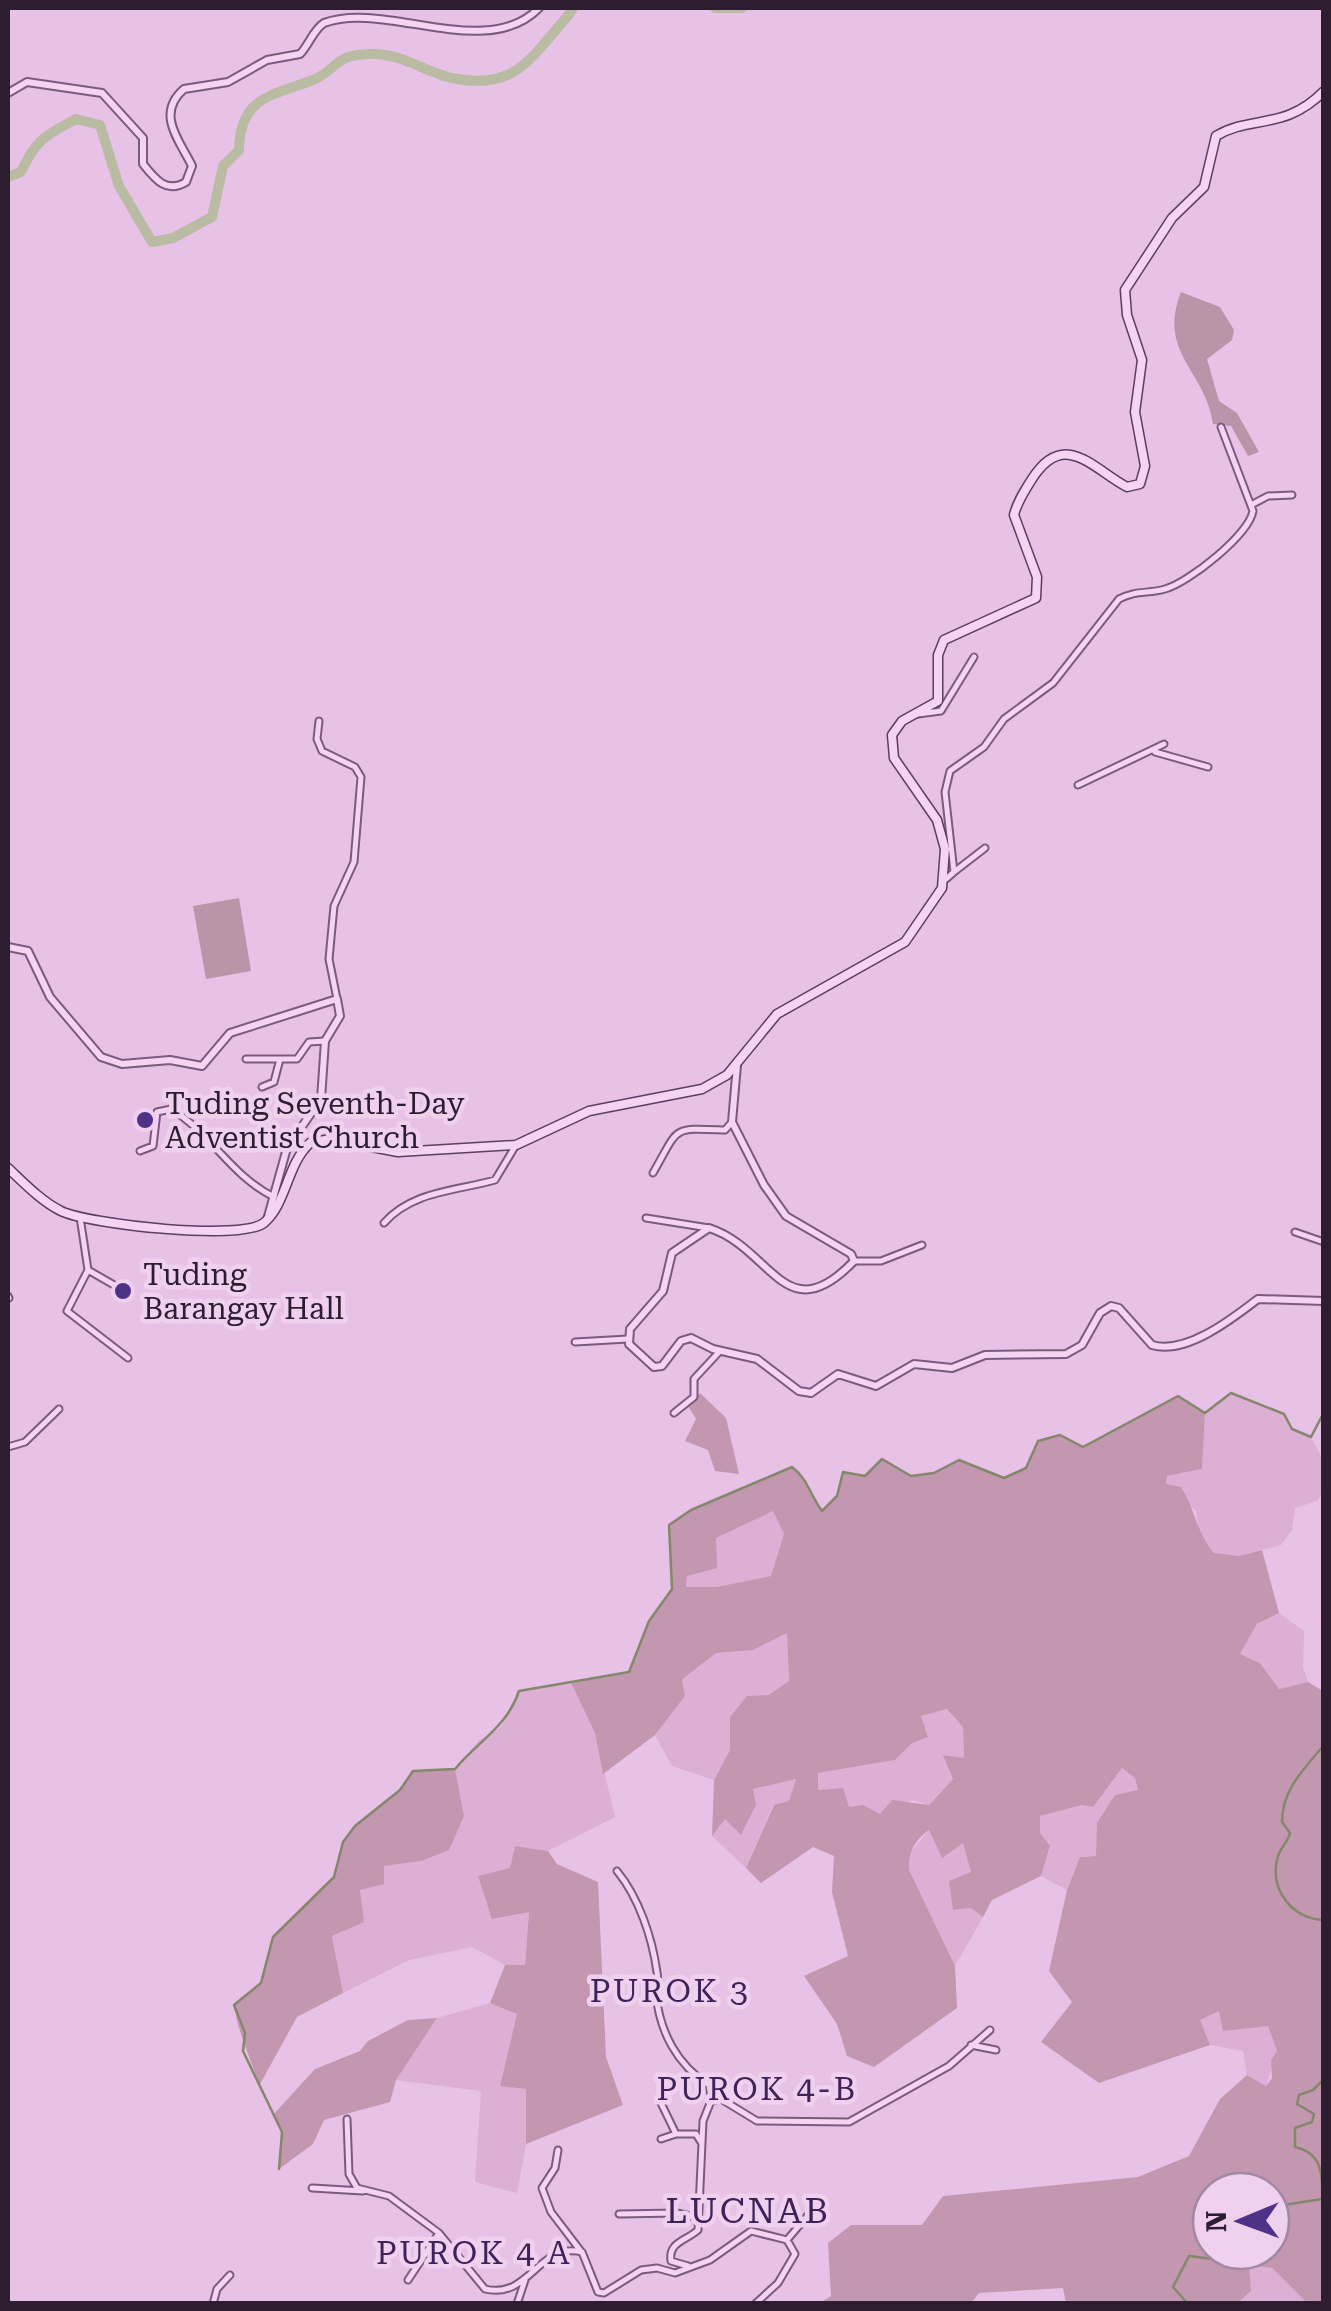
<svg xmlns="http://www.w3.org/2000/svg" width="1331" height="2311" font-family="'Roboto Serif',serif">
  <rect width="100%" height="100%" fill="#e8c1e6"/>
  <path fill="#dcafd5" d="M1231,1393L1284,1414L1292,1429L1311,1437L1323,1460V1491L1317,1501L1295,1508L1292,1530L1281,1545L1239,1556L1214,1554L1200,1538L1196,1511L1166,1484L1167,1476L1202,1469L1205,1413Z
    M773,1510L785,1534L772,1576L716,1587H686V1576L716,1538Z
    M1279,1613L1304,1631L1303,1668L1308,1682L1279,1689L1260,1663L1240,1654L1257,1624Z
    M787,1632L789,1681L730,1717V1750L714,1780L672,1766L655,1735L685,1696L682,1681L716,1653L753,1650Z
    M571,1683L595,1733L615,1817L548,1851L515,1846L529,1911L525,1965H505L472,1947L409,1960L343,1993L332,1935L364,1922L359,1890L383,1866L421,1861L464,1816L455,1769L479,1740L501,1727L519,1691Z
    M947,1709L963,1727L964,1758L953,1779L929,1805L912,1800L880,1814L848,1807L818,1790V1773L895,1760L912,1742L928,1737L920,1716Z
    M1122,1768L1135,1778L1138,1791L1096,1856L1080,1857L1067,1890L1041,1876L1050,1847L1040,1833V1816L1082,1805L1093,1806Z
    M796,1779L789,1802L773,1805L746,1868L712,1836L725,1818L741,1834L753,1789Z
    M929,1830L963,1842L971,1872L954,1910L971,1908L983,1917L955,1966L909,1871L908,1855Z
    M490,2003L518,2013L500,2086L527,2089L526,2144L517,2193L475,2182L481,2091L396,2080L437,2018Z
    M1220,2010L1223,2030L1268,2026L1277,2051L1266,2086L1247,2075L1243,2051L1210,2045L1204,2039L1199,2020Z
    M1248,2265L1272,2268L1307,2303L1238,2304L1251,2291Z"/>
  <path fill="#c497b0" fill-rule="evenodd" d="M700,1393L726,1418L739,1474L715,1471L708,1450L685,1441L696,1419L688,1406Z
    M1178,1396L1205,1413L1202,1469L1167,1476L1166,1484L1181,1487C1195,1509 1197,1534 1214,1553L1239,1556L1262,1550L1279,1613L1257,1624L1240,1654L1260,1663L1279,1689L1308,1682L1323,1691V2303H1307L1272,2268L1249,2265L1251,2291L1238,2303H1066L1063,2288L979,2293L971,2303H820L831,2296L828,2243L851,2225H922L943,2196L1138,2177L1189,2156L1220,2099L1247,2075L1266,2086L1272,2078L1271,2060L1277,2051L1268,2026L1223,2031L1219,2011L1200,2020L1210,2045L1099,2083L1041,2042L1072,2002L1049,1971L1067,1890L1080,1857L1096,1856L1097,1823L1115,1795L1138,1790L1135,1778L1122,1768L1093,1807L1082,1805L1040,1816V1833L1050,1846L1041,1876L992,1900L983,1917L971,1908L953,1910L949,1881L971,1872L963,1843L942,1858L929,1830C914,1841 908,1852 909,1870L955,1966L957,2008L874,2067L847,2056L837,2024L804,1976L848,1956L832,1892L834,1856L813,1847L761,1883L746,1868L774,1805L789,1801L796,1779L753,1789L756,1805L741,1835L725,1819L712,1836L714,1780L730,1750V1717L747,1696L768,1695L789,1681L787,1633L753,1650L716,1653L682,1680L685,1696L655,1735L603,1774L595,1733L571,1683L629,1672L649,1621L672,1589L669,1525L691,1510L792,1467C808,1479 810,1495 822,1510L837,1496L843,1472L865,1476L882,1459L911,1476L934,1473L959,1460L1004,1478L1026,1467L1038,1441L1060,1435L1083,1447ZM773,1511L784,1534L771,1576L716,1587H686L687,1576L717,1568L716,1538ZM947,1709L963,1727L964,1758L943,1755L953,1779L929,1805L892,1800L880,1814L863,1805L849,1807L843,1788L818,1790V1773L895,1760L912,1743L928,1737L921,1716ZM1211,2191H1271V2251H1211Z
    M455,1769L464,1816L449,1850L421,1861L384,1866V1884L360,1890L364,1922L332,1936L343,1993L297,2017L259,2086C251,2057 238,2034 234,2005L261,1983L273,1937L334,1877L343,1842L355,1826L400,1790L413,1771Z
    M515,1846L548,1851L557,1864L598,1882L606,2057L623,2105L526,2144V2089L500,2086L517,2014L490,2003L505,1965H525L529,1912L492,1919L478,1876L510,1868Z
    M437,2018L396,2080L390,2102L324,2120L313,2144L279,2169L282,2132L273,2115L315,2069L360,2051L368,2041L408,2020Z"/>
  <path fill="#ba95a9" d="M1181,292L1220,307L1234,330L1232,340L1207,359L1219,401L1237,413L1259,452L1248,456L1231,426L1213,424C1205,369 1157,354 1181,292Z
    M239,898L251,971L206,979L193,906Z"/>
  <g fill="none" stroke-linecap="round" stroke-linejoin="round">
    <path stroke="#85876c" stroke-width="2.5" d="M1324,1745C1305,1768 1282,1789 1282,1822L1290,1833C1288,1843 1279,1848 1277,1860C1270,1891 1294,1920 1324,1920
      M1324,1965V1980
      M279,2169L282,2132L243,2051L245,2033L234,2005L261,1983L273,1937L334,1877L343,1842L355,1826L400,1790L413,1771L455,1769C478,1741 507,1727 519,1691L629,1672L649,1621L672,1589L669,1525L691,1510L792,1467C808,1479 810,1495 822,1511L837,1496L843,1472L865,1476L882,1459L911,1476L934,1473L959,1460L1004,1478L1026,1468L1038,1441L1060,1435L1083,1447L1178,1396L1205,1413L1231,1393L1284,1414L1292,1429L1311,1437L1324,1412
      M1271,2207L1322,2199C1323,2174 1322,2153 1295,2147V2128L1312,2122L1314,2114L1297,2104L1299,2095L1313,2090L1324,2079
      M1188,2304L1173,2287L1189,2256L1237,2262L1247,2251"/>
    <path stroke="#babba3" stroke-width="10" d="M715,8H742
      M8,177L21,172C36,139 45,136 76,119L100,125L119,186L152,242L173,238L212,217L223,166L239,150C240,97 271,96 313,80C338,70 332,54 373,54C403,54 425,72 452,78C507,89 524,68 555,31C561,23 569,16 573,8"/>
    <g stroke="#7a5b7f" stroke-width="9">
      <path id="minor" d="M1251,505L1268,496L1292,495
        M918,714L941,711L974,657
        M319,721L317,739L322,751L355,767L361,777L354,862L334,906L329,959L337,999
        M1155,752L1208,767
        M1078,785L1164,744
        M954,872L985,848
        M946,879L954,872L945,792L950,771L984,747L1004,719L1053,683L1119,599C1136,590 1148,594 1165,589C1188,583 1249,535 1253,511L1221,427
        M246,1059H297L309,1042L325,1041
        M262,1087L274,1082L280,1059
        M140,1151L153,1146L157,1112L171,1109C211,1133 231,1176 274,1197
        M653,1173C680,1126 670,1128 725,1130L732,1122
        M80,1217L88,1270L67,1311L128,1358
        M646,1218L709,1228
        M384,1223C412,1191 456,1191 495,1180L516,1145
        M1295,1232L1324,1242
        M854,1261H881L922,1245
        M88,1270L114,1285
        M8,1296L9,1298
        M575,1342L628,1339
        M674,1413L694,1397V1379L720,1351
        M8,1447L25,1442L59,1409
        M617,1871C639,1898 652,1937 657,1972C659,1980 655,1987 656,1995C660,2032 677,2065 709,2085L712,2101
        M971,2045L996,2050
        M712,2101L721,2099L757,2121L849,2122L949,2066L990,2030
        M661,2103L676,2134H696L701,2142
        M347,2119L349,2174L357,2188L389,2196L439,2233L485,2289C530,2300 539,2241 582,2252L598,2292L604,2293L641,2270L657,2268L675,2273L710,2260L751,2231L787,2240L795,2254L778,2283L755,2304
        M661,2139L676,2134
        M558,2150L555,2168L542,2188L551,2212L580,2250
        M312,2188L363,2191
        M619,2214L677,2213L699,2218
        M787,2240L809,2214
        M688,2266L671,2261C668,2242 686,2241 698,2230L703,2121L711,2101
        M408,2280L439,2233
        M213,2304L217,2289L230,2275
        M517,2304L525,2280"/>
    </g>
    <g stroke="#7a5b7f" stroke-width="10">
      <path id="tertiary" d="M8,93L27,82L102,93L143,138V164C155,179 166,194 186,182L192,166C180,141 155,114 184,89L228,82L267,60L300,54C309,45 313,30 324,23C384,0 487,62 539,8
        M8,947L28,951L50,997L101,1057L122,1064L170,1060L202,1066L230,1033L337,999L340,1016L325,1041L321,1099L287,1148L267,1220
        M737,1065L732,1122L764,1185L786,1216L851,1254L854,1261C785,1333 772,1248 709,1228L672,1253L663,1291L630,1329L629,1344L654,1367L662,1366L681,1341L691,1338L713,1349L757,1359L799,1391L811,1393L838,1374L876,1386L914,1364L952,1368L985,1355L1066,1354L1082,1345L1100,1313L1111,1306L1119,1308L1152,1345C1186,1355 1232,1319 1258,1299L1324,1301"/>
    </g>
    <g stroke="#5b3e61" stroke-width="11">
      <path id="secondary" d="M8,1168C24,1183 41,1201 61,1211C87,1224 244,1242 265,1222C287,1202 287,1164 310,1143L330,1139L398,1152L516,1145L589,1111L702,1089L727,1075L777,1014L905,942L942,888L945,849L937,820L894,758L892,735L902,721L938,701V655L944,640L1036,598L1037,577L1014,515C1017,502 1025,490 1032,479C1064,429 1092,468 1127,487L1140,484L1145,466L1135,412L1142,360L1127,315L1125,290L1172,218L1204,187L1216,136C1250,115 1285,131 1324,91"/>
    </g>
    <use href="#minor" stroke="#f4d3f3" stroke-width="5"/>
    <use href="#tertiary" stroke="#f4d3f3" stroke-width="6"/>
    <use href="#secondary" stroke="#f4d3f3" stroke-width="8"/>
  </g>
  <g fill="#4e3287" stroke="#f0d0ef" stroke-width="4">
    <circle cx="145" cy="1120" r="10"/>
    <circle cx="123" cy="1291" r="10"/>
  </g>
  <g text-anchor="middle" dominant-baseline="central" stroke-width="9" stroke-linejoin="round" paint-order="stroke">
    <g font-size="30" fill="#2d1d31" stroke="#f0d0ef" text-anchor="start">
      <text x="165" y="1103">Tuding Seventh-Day<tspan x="165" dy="34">Adventist Church</tspan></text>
      <text x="143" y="1274">Tuding<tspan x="143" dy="34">Barangay Hall</tspan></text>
    </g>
    <g font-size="32" letter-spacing="2.5" fill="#3f2258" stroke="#f0d0ef">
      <text x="670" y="1991">PUROK 3</text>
      <text x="757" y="2089">PUROK 4-B</text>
      <text x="474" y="2253">PUROK 4 A</text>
    </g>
    <g font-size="35" letter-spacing="2.5" fill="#3f2258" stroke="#f0d0ef">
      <text x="748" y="2211">LUCNAB</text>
    </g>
  </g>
  <rect width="1331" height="2311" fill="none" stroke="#2d1d31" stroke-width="20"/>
  <g transform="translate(1241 2221) rotate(269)"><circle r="48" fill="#f0d0ef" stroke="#a288a3" stroke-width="2.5"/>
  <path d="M0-8L18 38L0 25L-18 38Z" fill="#4e3287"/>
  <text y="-15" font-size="28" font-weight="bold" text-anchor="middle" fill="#2d1d31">N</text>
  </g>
</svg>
